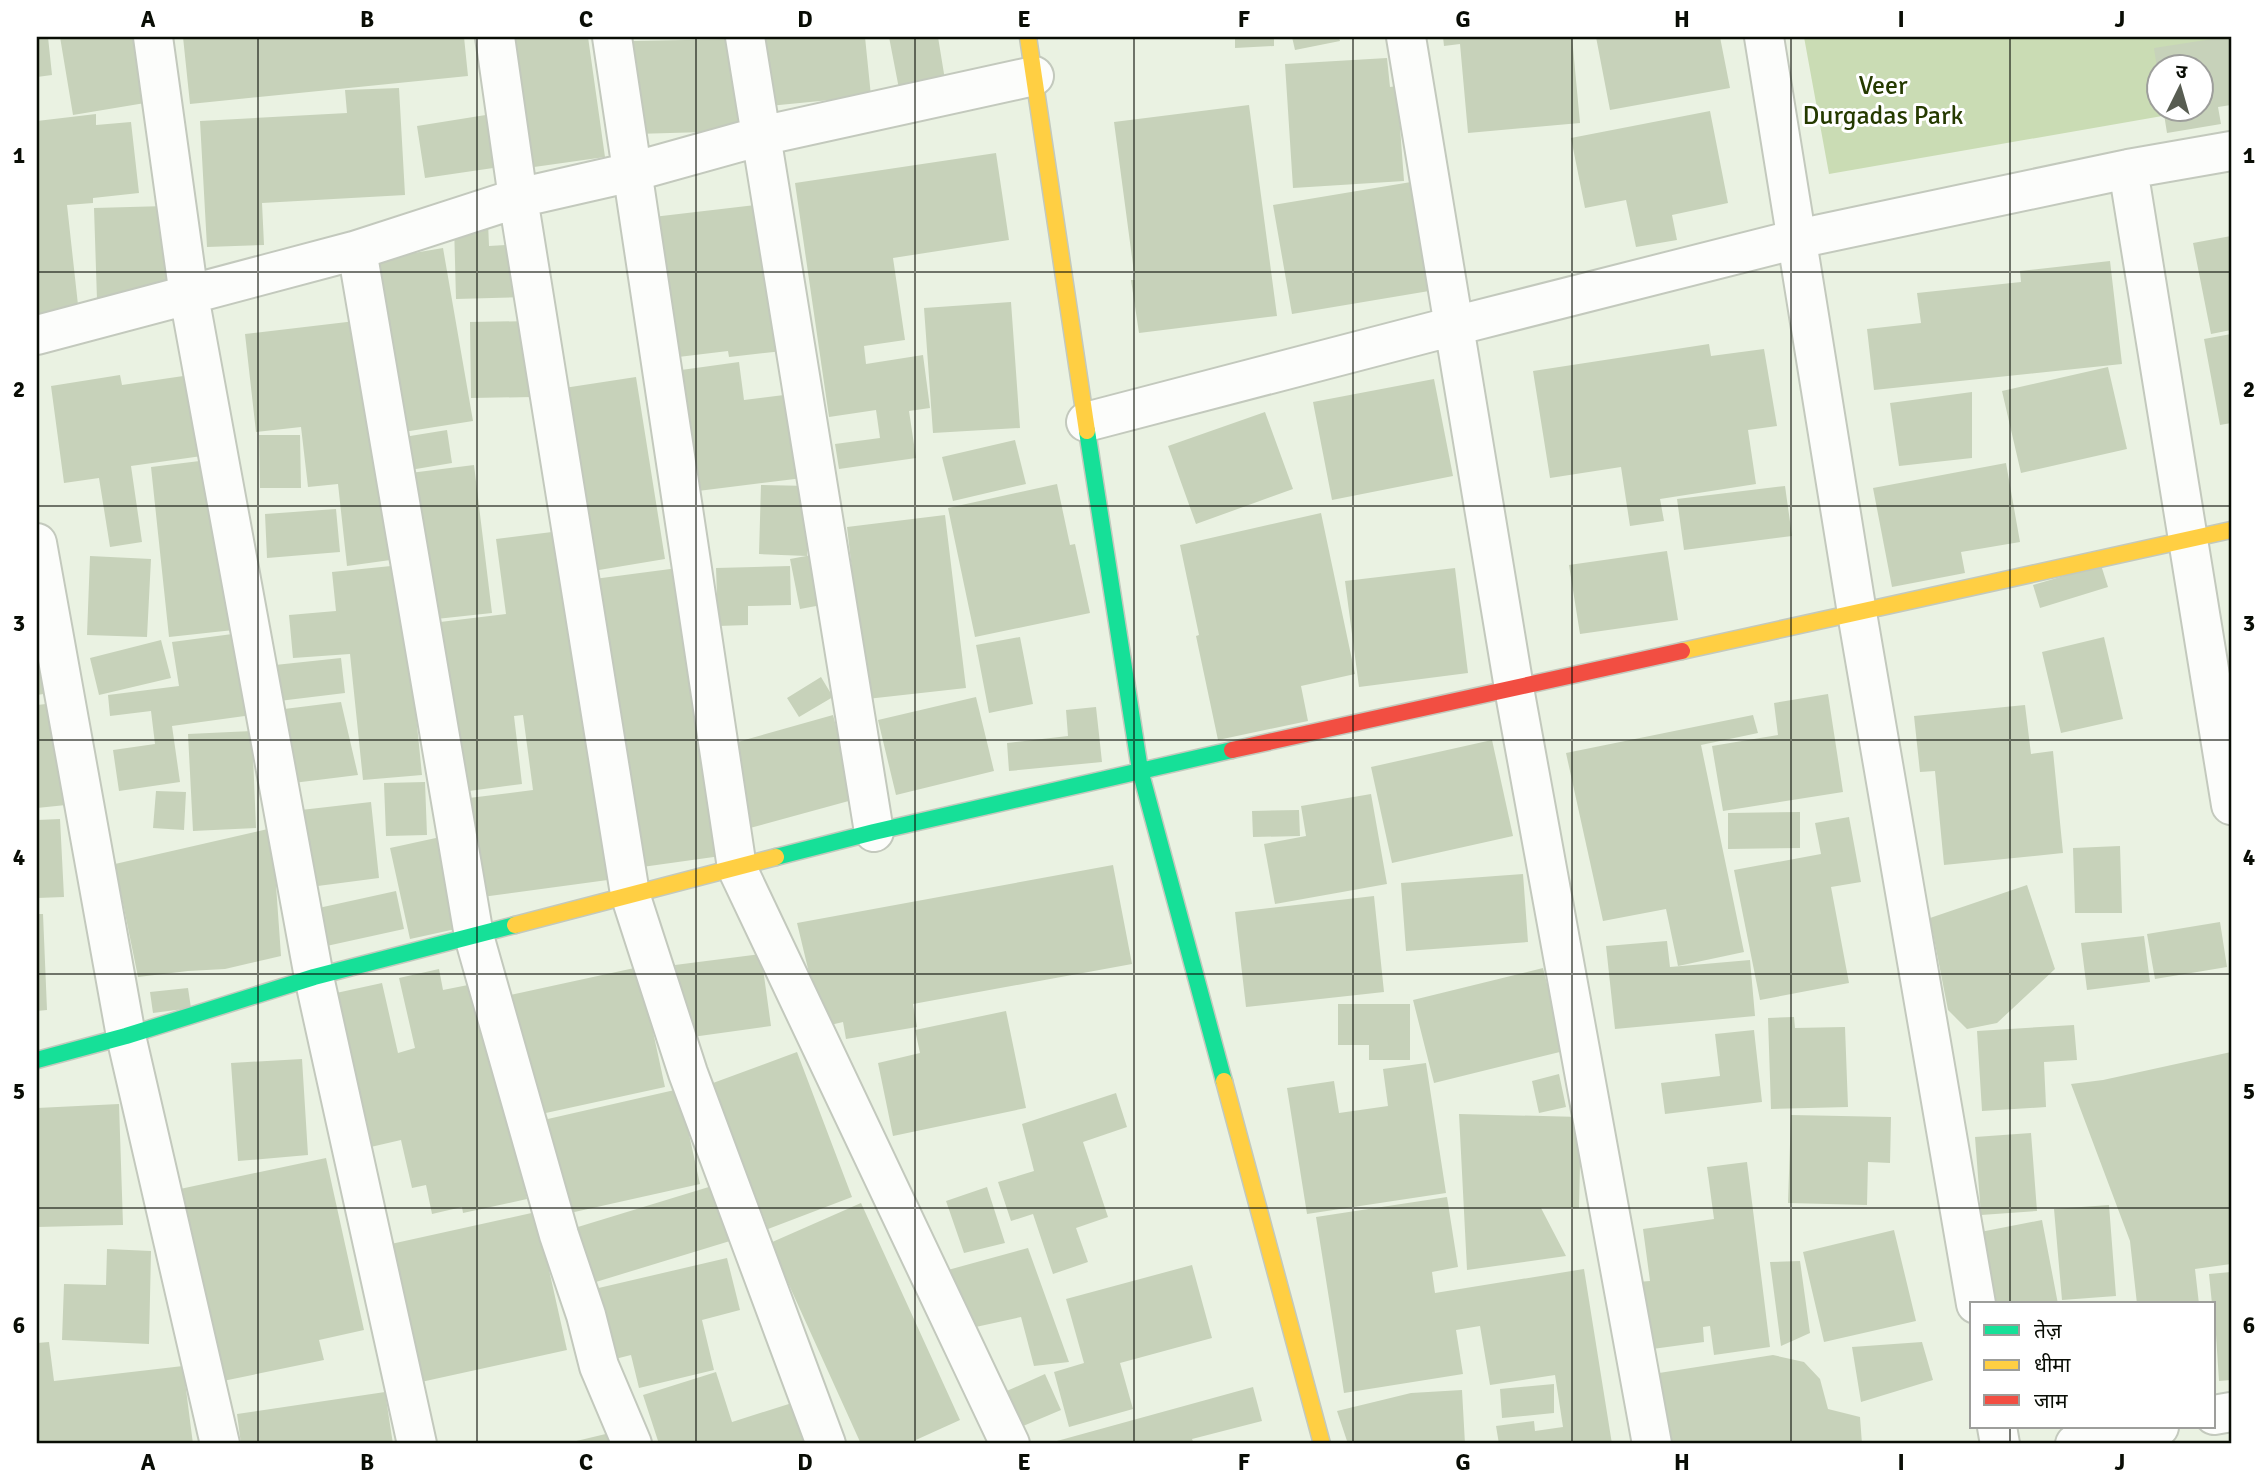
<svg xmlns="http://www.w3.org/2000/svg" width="2268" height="1481" font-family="Signika,'Noto Sans Devanagari',sans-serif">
  <rect width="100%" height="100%" fill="#eaf2e2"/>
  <path fill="#cadcb4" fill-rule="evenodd" d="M1804,37H2231V104L1829,174ZM2160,66H2202V108H2160Z"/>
  <path fill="#c7d2ba" d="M37,37H48L52,75L37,77Z
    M60,37H134L145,103L73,115Z
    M183,37H464L468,76L190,104Z
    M508,37H588L605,157L527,168Z
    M763,37H865L871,96L769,106Z
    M889,37H938L946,86L900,94Z
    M1235,37H1274V46L1235,48Z
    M1292,37H1339L1340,41L1295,50Z
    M1443,37H1572L1580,123L1468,133L1460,44L1444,46Z
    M1596,37H1720L1730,88L1610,110Z
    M2225,37H2231V105L2218,107L2221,124L2167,133L2163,108H2202V66H2160L2158,75L2154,48Z
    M738,39L740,131L635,134L632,41Z
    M1387,58L1390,87L1397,86L1404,181L1293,188L1285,64Z
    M399,88L405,195L262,203L264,245L207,247L200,121L347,113L345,90Z
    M1249,105L1277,316L1139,333L1131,280H1135L1114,122Z
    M1710,111L1728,203L1672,215L1677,240L1636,247L1626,200L1585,208L1571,138Z
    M96,114V125L131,122L139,193L93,198V203L67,205L79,314L37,318V121Z
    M492,114L500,167L425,178L417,126Z
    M996,153L1009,240L893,258L905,340L864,346L866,364L923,355L930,408L909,411L916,458L839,469L835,444L880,438L876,410L829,417L795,183Z
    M1417,181L1435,290L1292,314L1273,205Z
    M764,204L783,351L729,357L728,351L670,358L653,217Z
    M166,206L169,297L97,300L94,208Z
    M488,222L489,246L524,244L526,297L456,299L454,224Z
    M2231,236V330L2211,334L2193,243Z
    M443,248L473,421L397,433L367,261Z
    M2110,261L2122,364L1874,390L1867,329L1921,323L1917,293L2021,282L2020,271Z
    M1011,302L1020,428L933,433L924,308Z
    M364,320L405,558L347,566L338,484L308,487L301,427L256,432L245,334Z
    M532,321L533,397L471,398L470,322Z
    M2231,334V423L2220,425L2204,339Z
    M1709,344L1711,356L1764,349L1777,426L1748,430L1756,484L1660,499L1664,521L1630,526L1621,467L1550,478L1533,371Z
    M739,362L744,400L792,394L803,478L690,492L674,371Z
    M2108,367L2127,449L2021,473L2002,391Z
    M197,374L209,455L131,466L142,542L110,547L99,478L64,483L51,386L120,375L122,385Z
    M636,377L665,559L593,571L564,388Z
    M1434,379L1453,476L1332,500L1313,402Z
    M1972,392V458L1899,466L1890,403Z
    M1265,412L1293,489L1196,524L1168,446Z
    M447,430L452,463L410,470L404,437Z
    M259,435H300L301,488H260Z
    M1015,440L1026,484L953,501L942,457Z
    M224,458L243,629L169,637L151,467Z
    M2006,463L2020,542L1961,552L1965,573L1892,587L1873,488Z
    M474,465L492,613L427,620L410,473Z
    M1057,484L1070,545L1075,544L1090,613L975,637L948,508Z
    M761,485L809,486L807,556L759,554Z
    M1785,486L1792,536L1684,550L1677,499Z
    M336,509L340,552L267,558L265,514Z
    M1321,513L1355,674L1301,686L1308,721L1218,740L1196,636L1199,635L1180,545Z
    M945,515L966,688L867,699L847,527Z
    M568,530L615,879L482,897L469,798L533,790L523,715L514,716L522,784L454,793L432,623L506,614L496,539Z
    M1667,551L1678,620L1580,634L1569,565Z
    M817,554L827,604L800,609L790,559Z
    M90,556L151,559L147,637L87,635Z
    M401,565L422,775L363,780L350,654L293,658L289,615L336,611L332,572Z
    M2101,565L2108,587L2040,608L2033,585Z
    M790,566L791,605L748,606V625L718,626L716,568Z
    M678,568L728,855L635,868L594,579Z
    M1455,568L1468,673L1359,687L1345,581Z
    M37,628L50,693L37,695Z
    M240,633L252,715L172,726L180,782L119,791L113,750L155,744L151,711L110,716L108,695L179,686L172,642Z
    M1020,637L1033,704L989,713L976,645Z
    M2104,637L2123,719L2061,733L2042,652Z
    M161,640L171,678L99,695L90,658Z
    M341,658L345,693L279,701L275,665Z
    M821,677L833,697L799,717L787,698Z
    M1828,694L1843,792L1723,811L1712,746L1778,735L1774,703Z
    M976,697L994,771L896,795L878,720Z
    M341,702L358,775L285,784L276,710Z
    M55,703L66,805L37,808V705Z
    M2025,705L2031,754L2053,751L2063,853L1944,865L1935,771L1920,772L1914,716Z
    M1096,707L1102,762L1009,771L1007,743L1068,736L1066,710Z
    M833,715L856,799L750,828L727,745Z
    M1753,715L1758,733L1701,745L1744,952L1678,966L1666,909L1603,921L1566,753Z
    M252,731L256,828L193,831L188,734Z
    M1492,740L1513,836L1392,863L1371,767Z
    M425,782L427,835L386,836L384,783Z
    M156,791L186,792L184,830L153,828Z
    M1371,794L1387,884L1275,904L1264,844L1306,836L1301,806Z
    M371,802L379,878L310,887L301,810Z
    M1299,810L1300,836L1253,837L1252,811Z
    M1800,812V848L1728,849V813Z
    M1849,817L1861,882L1831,887L1849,983L1760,1000L1734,870L1821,854L1815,823Z
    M60,819L64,897L37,898V820Z
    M272,828L281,956L225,969L188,971L138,977L115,864Z
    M445,836L465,927L410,939L390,848Z
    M2120,846L2122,913H2075L2073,848Z
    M1113,865L1132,964L913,1004L917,1027L846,1039L843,1022L822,1027L797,923Z
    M1523,874L1528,942L1406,951L1401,883Z
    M2027,885L2055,969L1997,1023L1967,1029L1948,1010L1930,918Z
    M396,891L404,929L322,947L314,909Z
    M1374,896L1384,992L1246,1007L1235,912Z
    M37,914H43L47,1010L37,1011Z
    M2220,922L2227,967L2155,979L2147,934Z
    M2144,936L2150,982L2087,990L2081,943Z
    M1667,941L1670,967L1750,960L1755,1016L1615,1029L1606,946Z
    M761,954L771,1026L685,1038L675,965Z
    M639,967L665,1087L532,1116L506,996Z
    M1543,968L1564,1051L1434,1083L1413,1000Z
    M439,969L443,990L478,983L527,1199L463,1213L462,1207L432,1214L426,1185L412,1188L401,1140L362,1149L327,995L382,983L398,1053L415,1048L399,978Z
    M188,988L191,1008L153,1013L150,992Z
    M1338,1004H1410V1060H1369V1045H1338Z
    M1006,1011L1026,1108L893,1136L878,1063L920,1053L915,1030Z
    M1794,1017L1795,1028L1845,1027L1848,1107L1771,1109L1768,1018Z
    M2074,1025L2077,1060L2044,1062L2046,1107L1982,1111L1977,1031Z
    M1754,1030L1762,1102L1665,1114L1661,1083L1720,1076L1715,1034Z
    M797,1052L852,1197L768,1229L713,1083Z
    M2231,1052V1264L2195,1269L2199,1304H2137L2130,1241L2071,1084L2103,1080Z
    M302,1059L308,1155L238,1161L231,1063Z
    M1426,1063L1446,1193L1307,1214L1287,1088L1334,1081L1339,1113L1388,1106L1383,1069Z
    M1559,1074L1566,1107L1539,1113L1532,1081Z
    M679,1089L700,1184L561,1215L539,1121Z
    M1116,1093L1127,1127L1083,1142L1108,1217L1076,1228L1088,1262L1053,1274L1033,1214L1011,1221L998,1182L1034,1171L1022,1124Z
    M119,1104L123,1225L37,1227V1108Z
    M1459,1114L1581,1117L1579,1208H1541L1566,1256L1467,1270Z
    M1791,1115L1891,1117L1890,1163L1868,1162L1867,1205L1788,1203Z
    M2031,1133L2037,1211L1981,1215L1975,1137Z
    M326,1158L364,1330L319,1340L324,1360L223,1381L180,1189Z
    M1747,1162L1770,1347L1714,1355L1710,1326L1703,1327L1704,1342L1645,1350L1637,1282L1650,1281L1643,1229L1714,1219L1707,1167Z
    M712,1186L730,1241L586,1285L568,1230Z
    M987,1187L1005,1243L964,1253L946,1201Z
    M1447,1197L1458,1267L1432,1272L1435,1293L1584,1269L1612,1444H1499L1496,1426L1534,1421L1535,1431L1563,1427L1555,1375L1490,1385L1480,1326L1456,1330L1463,1374L1344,1393L1316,1217Z
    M861,1203L960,1420L907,1444H861L770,1243Z
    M2109,1205L2116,1296L2062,1300L2054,1209Z
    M536,1212L567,1350L421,1382L391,1244Z
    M2042,1220L2058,1304H1984L1970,1234Z
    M1894,1230L1916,1321L1824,1342L1803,1252Z
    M1028,1248L1069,1362L1034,1366L1021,1317L962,1330L937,1273Z
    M107,1249L151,1251L149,1344L62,1340L64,1284L106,1285Z
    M727,1258L740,1310L702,1320L714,1370L639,1388L631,1355L607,1361L590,1290Z
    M1800,1261L1810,1333L1781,1346L1770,1262Z
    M1192,1265L1212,1338L1120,1363L1133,1409L1069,1427L1054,1372L1084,1363L1066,1299Z
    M2231,1272V1380L2219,1381L2214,1304H2212L2209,1274Z
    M49,1342L54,1381L183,1366L193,1444H37V1343Z
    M1922,1342L1933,1380L1861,1402L1852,1347Z
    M1773,1355L1804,1362L1820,1379L1828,1409L1860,1417L1862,1444H1668L1659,1373Z
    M716,1372L732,1422L792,1403L806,1444H659L643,1395Z
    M1045,1374L1061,1410L1016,1429L1000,1394Z
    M1554,1384V1413L1502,1418L1500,1389Z
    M1253,1387L1262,1421L1192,1439L1194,1444H1046Z
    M1462,1390L1465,1444H1348L1337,1411L1411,1393Z
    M385,1392L393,1444H241L237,1414Z
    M614,1432L617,1444H568V1443Z"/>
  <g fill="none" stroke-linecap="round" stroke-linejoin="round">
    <g stroke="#c3c9bd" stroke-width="42">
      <path id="street" d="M153,37L189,296L314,977L417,1444
        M495,37L518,198L630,894L688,1073L826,1444
        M612,37L737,868L1010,1444
        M745,37L874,832
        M1406,37L1514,688L1652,1444
        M1764,37L1857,613L1976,1304
        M2128,169L2231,805
        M357,250L474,936L559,1235L586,1315L599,1366L632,1444
        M37,335L357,250L518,198L632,172L761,136L1034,76
        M1086,422L1454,326L1797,239L2128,169L2231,151
        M37,543L126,1036L220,1444
        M2214,1415L2231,1412
        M1997,1427L2000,1444
        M2075,1444L2159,1427"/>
    </g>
    <g stroke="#c3c9bd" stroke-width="19">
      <path id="fast" d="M1087,431L1140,770L1224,1081
        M776,857L874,832L1232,750
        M37,1060L126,1036L314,977L515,925"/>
    </g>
    <g stroke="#c3c9bd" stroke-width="19">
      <path id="slow" d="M1028,37L1087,431
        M1682,651L2231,530
        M515,925L776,857
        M1224,1081L1322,1444"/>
    </g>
    <g stroke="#c3c9bd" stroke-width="19">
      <path id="jam" d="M1232,750L1682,651"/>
    </g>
    <use href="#street" stroke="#fcfdfb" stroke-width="38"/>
    <use href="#fast" stroke="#16e098" stroke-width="16"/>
    <use href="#slow" stroke="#ffcf43" stroke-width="16"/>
    <use href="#jam" stroke="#f24e42" stroke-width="16"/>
  </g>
  <path fill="none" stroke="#090d05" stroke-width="2" stroke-opacity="0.55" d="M258,37V1444M477,37V1444M696,37V1444M915,37V1444M1134,37V1444M1353,37V1444M1572,37V1444M1791,37V1444M2010,37V1304M37,272H2231M37,506H2231M37,740H2231M37,974H2231M37,1208H2231M2010,1427V1444"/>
  <g text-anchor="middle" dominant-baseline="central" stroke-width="6" stroke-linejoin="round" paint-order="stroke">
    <g font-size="26" fill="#253a00" stroke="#fff">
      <text x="1883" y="86">Veer<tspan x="1883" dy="30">Durgadas Park</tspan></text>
    </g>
  </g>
  <rect width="2268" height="1481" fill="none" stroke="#ffffff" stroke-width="77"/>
  <rect x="1970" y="1302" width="245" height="126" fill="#ffffff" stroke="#9d9e9b" stroke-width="2"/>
  <rect x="1984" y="1325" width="35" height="10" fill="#16e098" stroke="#9d9e9b" stroke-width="2"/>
  <text x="2034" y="1338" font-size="21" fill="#090d05">तेज़</text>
  <rect x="1984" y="1360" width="35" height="10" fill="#ffcf43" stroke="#9d9e9b" stroke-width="2"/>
  <text x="2034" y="1372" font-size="21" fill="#090d05">धीमा</text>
  <rect x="1984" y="1395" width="35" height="10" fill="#f24e42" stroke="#9d9e9b" stroke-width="2"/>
  <text x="2034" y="1408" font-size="21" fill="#090d05">जाम</text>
  <g transform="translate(2180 88) rotate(5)"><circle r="33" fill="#ffffff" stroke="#9d9e9b" stroke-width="2"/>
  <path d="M0-5L12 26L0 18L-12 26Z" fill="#585d52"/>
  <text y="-10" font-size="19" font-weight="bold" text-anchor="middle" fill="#090d05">उ</text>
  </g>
  <rect x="38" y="38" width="2192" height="1404" fill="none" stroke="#090d05" stroke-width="2.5"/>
  <g font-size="23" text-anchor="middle" font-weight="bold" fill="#090d05">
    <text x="148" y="27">A</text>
    <text x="367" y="27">B</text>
    <text x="586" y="27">C</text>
    <text x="805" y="27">D</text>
    <text x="1024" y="27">E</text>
    <text x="1244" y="27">F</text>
    <text x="1463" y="27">G</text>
    <text x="1682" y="27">H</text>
    <text x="1901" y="27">I</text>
    <text x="2120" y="27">J</text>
    <text x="19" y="163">1</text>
    <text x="2249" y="163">1</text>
    <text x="19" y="397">2</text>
    <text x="2249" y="397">2</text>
    <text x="19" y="631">3</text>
    <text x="2249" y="631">3</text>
    <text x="19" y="865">4</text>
    <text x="2249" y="865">4</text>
    <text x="19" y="1099">5</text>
    <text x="2249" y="1099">5</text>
    <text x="19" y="1333">6</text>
    <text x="2249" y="1333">6</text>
    <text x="148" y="1470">A</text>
    <text x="367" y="1470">B</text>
    <text x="586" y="1470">C</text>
    <text x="805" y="1470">D</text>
    <text x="1024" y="1470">E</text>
    <text x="1244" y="1470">F</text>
    <text x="1463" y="1470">G</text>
    <text x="1682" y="1470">H</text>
    <text x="1901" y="1470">I</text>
    <text x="2120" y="1470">J</text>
  </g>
</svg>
